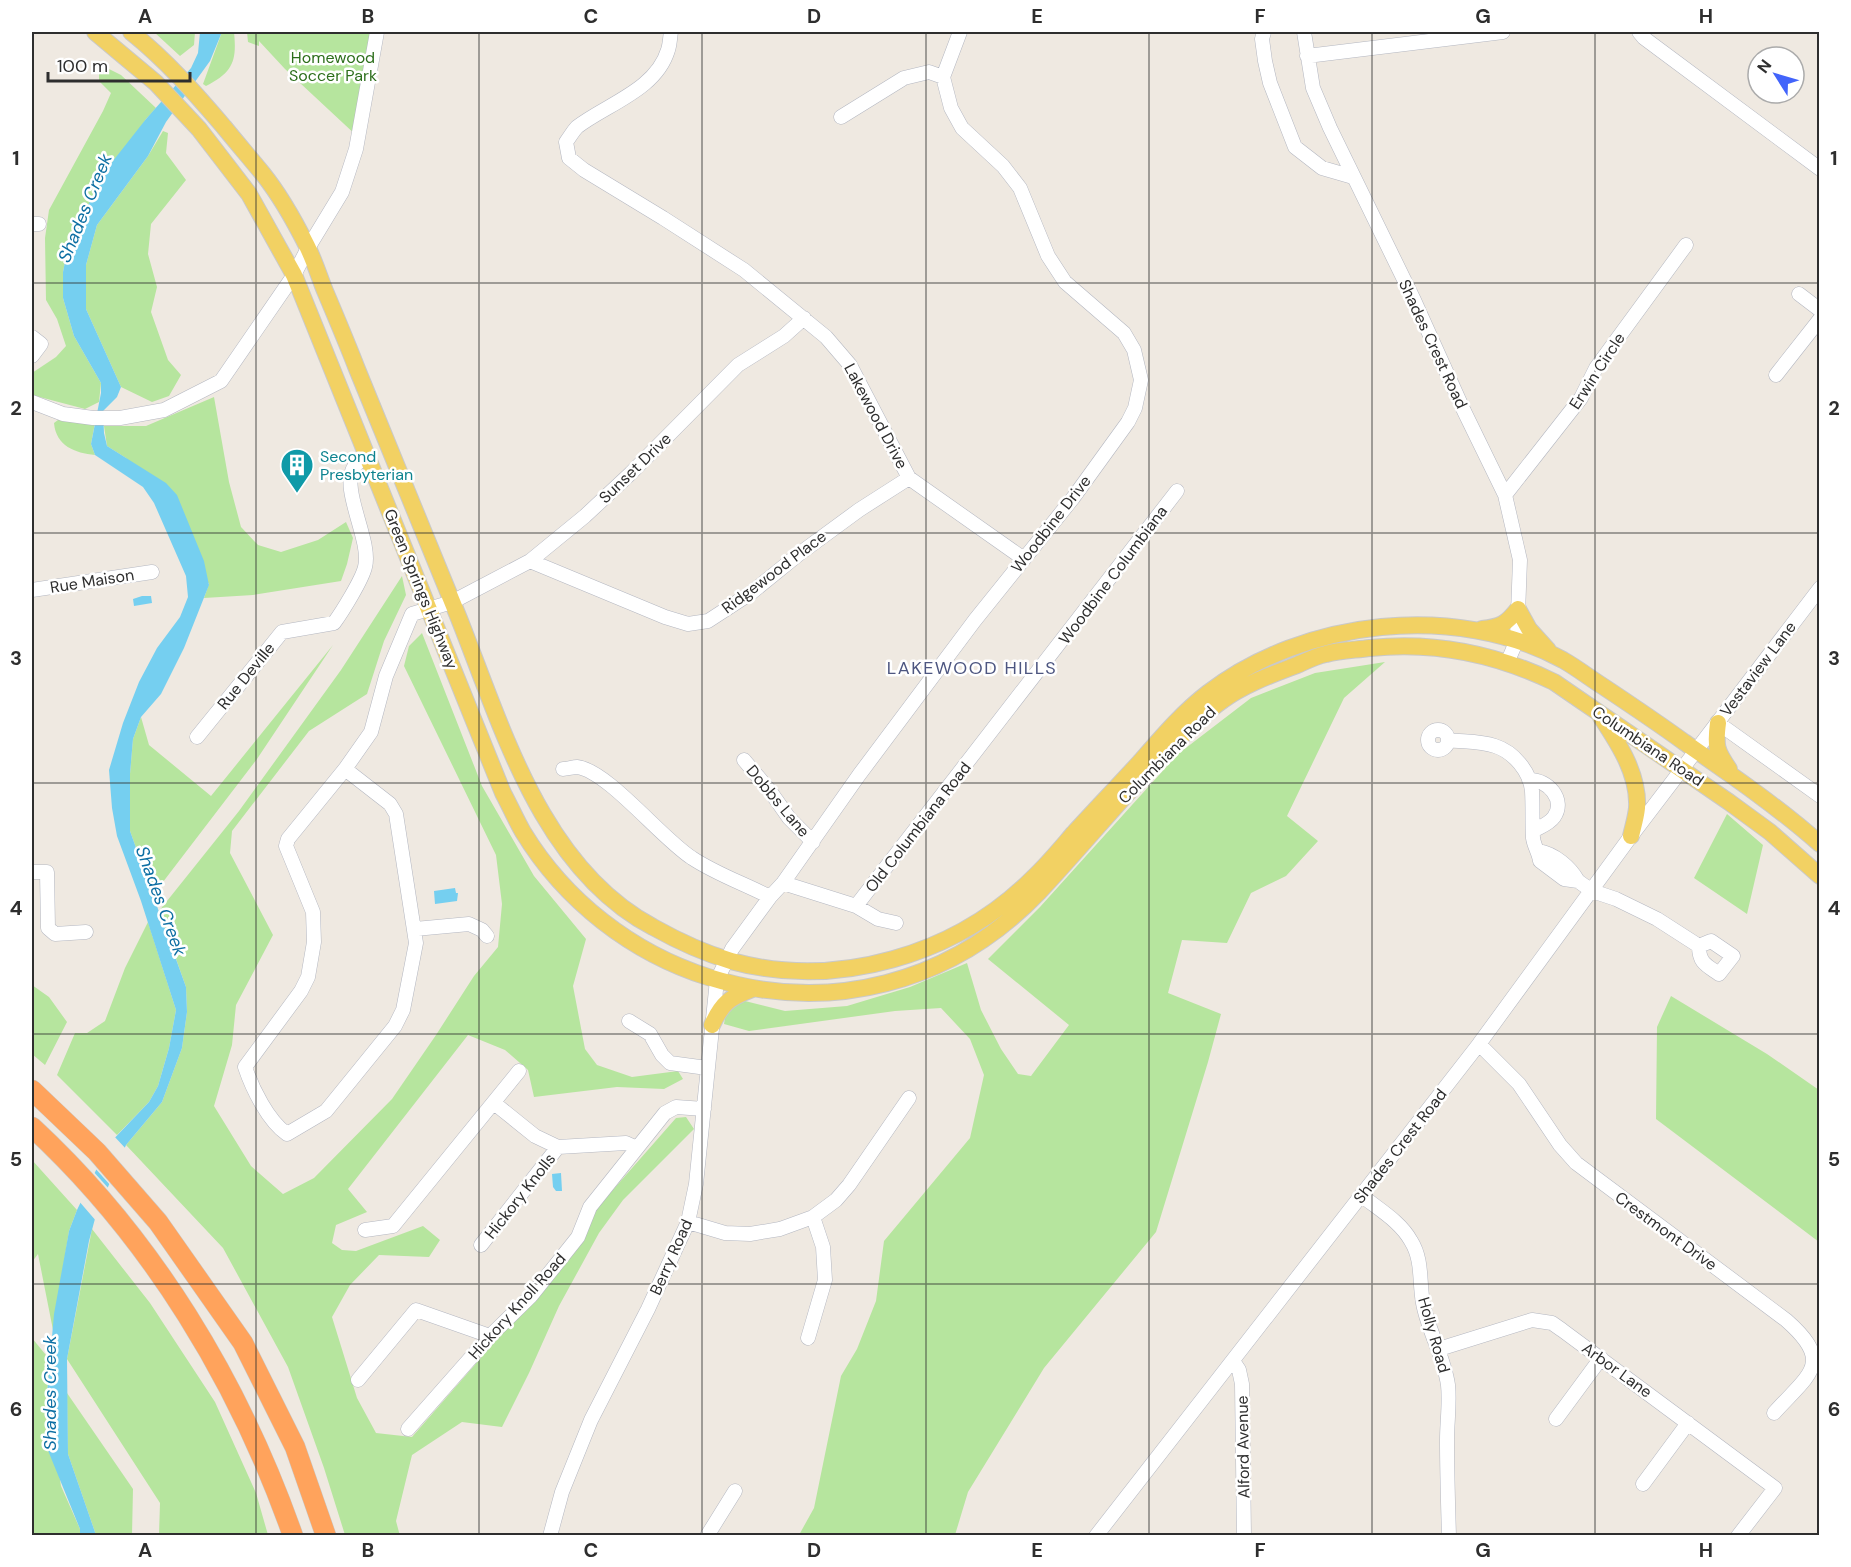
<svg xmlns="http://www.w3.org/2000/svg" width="1851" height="1567" font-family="'DM Sans',sans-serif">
  <rect width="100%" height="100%" fill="#efe9e1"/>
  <path fill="#b6e59e" d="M154,32H195L194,45L180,56Z
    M222,32H234C237,61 233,72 206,86L203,84Z
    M247,32H376L358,137L285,69L259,41V46L248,42Z
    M105,67L121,75L156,108L146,119L69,241L63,272V298L74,336L101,383L99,402L85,409L32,395V373L56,357L66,346L57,319L46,300L45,238L49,210L103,111L111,93L99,81V71Z
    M163,131L168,133L166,153L186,180L151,224L148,254L157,287L151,312L168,360L181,375L169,396L152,402L121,387L86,309V265L97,225L148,156Z
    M214,397L229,482L241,527L258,545L281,552L318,540L346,522L353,538L347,564L341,581L253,595L204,598L209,584L126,458L107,446L104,426H146Z
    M62,417L95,423L91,444L95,455C75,453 56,446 54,423Z
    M402,576L406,595L384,641L367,694L309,731L232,831L230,853L273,935L236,1005L232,1045L214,1106L251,1166L283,1194L314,1178L392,1099L436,1035L474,976L498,947L502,904L496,855L404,666L409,646L422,633L482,786L534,876L586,939L573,986L585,1049L597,1065L632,1077L678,1071L683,1079L664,1089L617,1087L534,1097L528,1070L505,1050L468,1035L348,1189L367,1212L336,1225L332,1243L342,1250L356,1251L423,1226L440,1240L429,1257L379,1255L350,1285L332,1317L357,1398L376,1433L412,1437L568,1258L597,1208L676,1118L686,1117L694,1129L623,1200L599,1233L559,1306L529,1373L502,1427L462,1422L412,1455L396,1521L400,1536L345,1535L324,1468L288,1367L223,1248L126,1145L162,1102L182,1048L187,1012L186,987L159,911L239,811L341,670Z
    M333,645L257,759L153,895L130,831V774L133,739L141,717L149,745L211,796Z
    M1385,662L1344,698L1287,816L1318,841L1286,876L1251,893L1227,943L1182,940L1168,993L1221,1014L1208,1062L1156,1232L1044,1368L968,1492L955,1535H799L814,1508L841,1376L857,1349L876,1301L884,1241L970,1138L984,1075L970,1039L941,1008L895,1011L749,1031L724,1024L726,1012L741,1000L785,1011L847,1006L910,987L967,963L981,1010L1001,1049L1018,1074L1031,1076L1069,1025L988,959L1040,907L1178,754L1251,698L1315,673Z
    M1727,814L1763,845L1747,914L1694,878Z
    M148,922L176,1010L169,1048L158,1086L149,1102L117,1135L57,1075L75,1033H87L105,1021L125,968Z
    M32,985L49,997L67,1022L45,1065L32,1054Z
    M1671,996L1767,1054L1819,1090V1242L1656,1119L1657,1027Z
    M32,1160L77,1210L69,1231L53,1330L38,1254L32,1262Z
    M92,1229L150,1303L215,1402L256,1493L268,1535H159L160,1503L67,1359Z
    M32,1338L50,1360L47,1394L61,1486L80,1529V1535H32Z
    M67,1393L133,1489L132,1535H96L68,1454Z"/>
  <path fill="#75cff0" d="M200,32H222L210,61L166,122L148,156L97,225L86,265V309L121,387L117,397L103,411L104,433L107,446L166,483L177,495L204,561L209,585L184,648L161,694L141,717L133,739L130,774V831L186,987L187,1012L182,1048L162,1102L126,1145L96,1215L89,1241L67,1359L68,1454L96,1535H80V1529L47,1448V1394L54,1314L69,1231L77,1210L108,1145L149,1102L158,1086L169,1048L176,1010L141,901L117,836L112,808L109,770L123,723L139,682L157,648L180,617L188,597L186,576L154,503L143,487L95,455L91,444L101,393V383L74,336L63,298V272L69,241L109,166L146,119L191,68L198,53Z
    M142,596H151L152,603L134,606L133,599Z
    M455,888L456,893H458L457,901L435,904L434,891Z
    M561,1173L562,1191H556L553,1187L552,1174Z"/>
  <path fill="#efe9e1" d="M113,1135L127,1150L111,1186L94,1167L105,1143Z
    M92,1170L110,1190L97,1222L78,1200Z"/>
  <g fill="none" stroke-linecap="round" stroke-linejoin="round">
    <g stroke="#b4b7c1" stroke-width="15">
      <path id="minor" d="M671,32C670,37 670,44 668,50C656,90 607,104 577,127C573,131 570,137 566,142L569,158L584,170L663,218L744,270L826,337L850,365L909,478L1024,559
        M1264,32L1262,39L1265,61L1270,83L1295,147L1322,168L1353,177
        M1304,32L1313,88L1330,128L1414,300L1464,411L1505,495L1520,560L1517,640L1507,663
        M1639,32L1644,38L1820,169
        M1307,56L1503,32
        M943,77L960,32
        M841,117L904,78L929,72L943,77
        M32,224H39
        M1799,294L1820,310
        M32,337L41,344L32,356
        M1776,375L1820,319
        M32,402L63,414L93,418H120L164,410L221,381L294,275L308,248L342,192L356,149L377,32
        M1505,495L1581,398L1596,368L1686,245
        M530,561L665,617L688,624L708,621L751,593L799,554L859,510L909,478
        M32,590L152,572
        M1718,723L1820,796
        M1428 740a10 10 0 1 1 20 0a10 10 0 1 1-20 0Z
        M197,737L282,632L334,623C342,612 362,580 365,567C372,541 340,489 354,467C357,463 364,458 368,455
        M1448,740C1464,742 1480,741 1495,746C1514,752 1530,772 1532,791C1533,807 1532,823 1533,838C1534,846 1539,853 1540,861L1564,879L1578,881L1592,891L1616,899L1657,919L1699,946
        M744,760L770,791L789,818L813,842
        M345,769L390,804L396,814L416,943L403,1010L395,1026L326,1111L287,1134C268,1121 252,1088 245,1067L301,991L308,977L314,942L313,912L286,846L288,839L345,769L371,732L386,676L412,614L452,602L530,561L585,516L631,473L738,365L784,336L804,318
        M563,769C567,769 573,767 577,767C607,770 662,839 692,858C716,874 745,884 770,897
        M1529,780C1548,779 1566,800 1554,817C1549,824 1540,827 1533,831
        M1538,851C1555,854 1570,867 1578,881
        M32,872H47L48,928L55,934L86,932
        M783,883L856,906L878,919L896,923
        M856,906L1177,491
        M415,929L469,924L482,930L487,936
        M1711,941L1733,956L1719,974C1706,965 1699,963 1699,946Z
        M629,1021L650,1034L662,1055L670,1063L707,1068
        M1479,1044L1519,1084L1560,1145L1576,1163L1786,1320C1835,1363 1809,1374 1774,1413
        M494,1103L535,1136L558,1147
        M1361,1195C1378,1209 1400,1221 1411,1241C1423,1260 1419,1282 1423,1303C1428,1331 1444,1356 1448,1385C1450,1403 1447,1422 1447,1440C1447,1472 1448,1504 1449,1536
        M688,1222L725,1233L750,1234L780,1229L813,1217L836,1200L849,1185L909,1098
        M365,1230L393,1226L519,1071
        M481,1245L558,1147L626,1143L637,1148
        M808,1338L825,1280L823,1247L813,1217
        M1439,1349L1532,1320L1552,1323L1562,1330L1775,1488L1738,1536
        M1233,1361L1239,1370L1242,1384L1244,1536
        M358,1380L416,1310L490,1336
        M1556,1419L1601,1358
        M408,1429L490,1336L531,1296L578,1237L590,1207L665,1113L676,1107L704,1109
        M1643,1484L1688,1423
        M550,1536L562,1492L591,1420L648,1309L688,1222L696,1184L717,980L732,949L770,897L783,883L859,775L975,620L1073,498L1128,422L1135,408L1141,380L1134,350L1124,333L1065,282L1048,256L1020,188L1003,166L962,128L951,108L943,77
        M707,1536L735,1491
        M1096,1536L1479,1044L1631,836L1820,588"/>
    </g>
    <g stroke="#c9c9c9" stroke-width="18">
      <path id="major" d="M95,32L156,83L199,129L249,194L294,275L503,793C510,806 516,820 523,832C565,901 632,953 708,977C829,1015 951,984 1039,892C1084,844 1125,793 1171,747C1187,731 1204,713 1223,700C1245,684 1271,675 1297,665C1306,661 1316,656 1326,654C1340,650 1356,650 1370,648C1435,641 1496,654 1554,682L1729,802L1770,832L1820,876
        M131,32C166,60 195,93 224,127C237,143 250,158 263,174C279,194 295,222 307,246C314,260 319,276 325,291C336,317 347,343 357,369C391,452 425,534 458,616C502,726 541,868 653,927C678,941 704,953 731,961C837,990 956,955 1033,878C1048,864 1061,848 1074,833C1096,809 1118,786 1140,762C1161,738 1182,713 1208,693C1304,619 1456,602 1563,660C1577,668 1590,678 1604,687C1631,705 1658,723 1684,742C1730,774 1777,806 1820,844
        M1482,629C1501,627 1506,624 1518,609L1529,629L1548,650
        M1601,717C1619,744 1639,775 1637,808C1636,818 1633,827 1631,836
        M1718,723C1715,746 1716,750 1729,769
        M712,1025C722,1003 729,998 752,989"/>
    </g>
    <g stroke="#c9c9c9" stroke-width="21">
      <path id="highway" d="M32,1090L97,1152L158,1222L243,1343L295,1447L326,1536
        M32,1127C152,1238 239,1382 293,1536"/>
    </g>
    <use href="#minor" stroke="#fff" stroke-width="14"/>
    <use href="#major" stroke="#f2d163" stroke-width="16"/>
    <use href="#highway" stroke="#ffa35c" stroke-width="20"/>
  </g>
  <path fill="none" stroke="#2e2e2e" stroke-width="1.5" stroke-opacity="0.55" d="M256,32V1536M479,32V1536M702,32V1536M926,32V1536M1149,32V1536M1372,32V1536M1595,32V1536M32,283H1820M32,533H1820M32,783H1820M32,1034H1820M32,1284H1820"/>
  <defs>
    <g id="building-pin" transform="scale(1.725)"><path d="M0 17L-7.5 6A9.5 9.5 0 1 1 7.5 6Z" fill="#0f9aa8" stroke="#fff"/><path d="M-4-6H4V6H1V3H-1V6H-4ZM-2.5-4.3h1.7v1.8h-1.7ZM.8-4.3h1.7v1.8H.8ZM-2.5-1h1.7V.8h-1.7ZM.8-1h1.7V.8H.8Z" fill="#fff"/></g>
  </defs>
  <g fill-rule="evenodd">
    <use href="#building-pin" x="297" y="465"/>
  </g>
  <g text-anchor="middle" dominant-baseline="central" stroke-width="5" stroke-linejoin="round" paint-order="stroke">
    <g font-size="16" fill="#2c6e1b" stroke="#fff">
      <text x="333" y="57">Homewood<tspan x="333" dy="18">Soccer Park</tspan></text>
    </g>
    <g font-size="16" fill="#2e2e2e" stroke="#fff">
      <text transform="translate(1433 344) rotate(65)">Shades Crest Road</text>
      <text transform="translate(1597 371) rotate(-57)">Erwin Circle</text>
      <text transform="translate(876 416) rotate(62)">Lakewood Drive</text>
      <text transform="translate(635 468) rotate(-44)">Sunset Drive</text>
      <text transform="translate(1051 524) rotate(-52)">Woodbine Drive</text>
      <text transform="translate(774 572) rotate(-37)">Ridgewood Place</text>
      <text transform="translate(1113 575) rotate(-53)">Woodbine Columbiana</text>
      <text transform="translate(92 581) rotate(-9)">Rue Maison</text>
      <text transform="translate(421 589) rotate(68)">Green Springs Highway</text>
      <text transform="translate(1758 669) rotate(-53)">Vestaview Lane</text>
      <text transform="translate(246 676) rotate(-51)">Rue Deville</text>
      <text transform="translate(1648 746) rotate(34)">Columbiana Road</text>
      <text transform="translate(1167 755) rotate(-45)">Columbiana Road</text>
      <text transform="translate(778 801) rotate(50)">Dobbs Lane</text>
      <text transform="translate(918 827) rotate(-52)">Old Columbiana Road</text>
      <text transform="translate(1400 1146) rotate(-52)">Shades Crest Road</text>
      <text transform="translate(520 1196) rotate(-52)">Hickory Knolls</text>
      <text transform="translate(1666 1231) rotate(36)">Crestmont Drive</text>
      <text transform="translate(671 1257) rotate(-66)">Berry Road</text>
      <text transform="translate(517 1306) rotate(-48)">Hickory Knoll Road</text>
      <text transform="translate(1434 1335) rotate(74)">Holly Road</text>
      <text transform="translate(1617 1370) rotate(36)">Arbor Lane</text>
      <text transform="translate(1243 1447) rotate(-91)">Alford Avenue</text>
    </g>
    <g font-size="16" fill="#0d838f" stroke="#fff" text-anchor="start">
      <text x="320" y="456">Second<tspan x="320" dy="18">Presbyterian</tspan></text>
    </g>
    <g font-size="18" font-style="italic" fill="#0d6fa3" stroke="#fff">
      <text transform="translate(85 208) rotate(-68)">Shades Creek</text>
      <text transform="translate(161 901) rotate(70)">Shades Creek</text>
      <text transform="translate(50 1393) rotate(-90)">Shades Creek</text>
    </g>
    <g font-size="18" letter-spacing="1.5" fill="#4d5680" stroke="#fff">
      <text x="972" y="668">LAKEWOOD HILLS</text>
    </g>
  </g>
  <rect width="1851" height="1567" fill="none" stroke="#ffffff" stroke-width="66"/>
  <g transform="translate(1776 75) rotate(307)"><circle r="28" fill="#ffffff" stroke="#ababab" stroke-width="1.5"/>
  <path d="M0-4.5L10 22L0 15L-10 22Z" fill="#4264fb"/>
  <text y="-9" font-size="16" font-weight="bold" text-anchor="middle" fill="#2e2e2e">N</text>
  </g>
  <path d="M48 72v9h142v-9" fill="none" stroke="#2e2e2e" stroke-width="3"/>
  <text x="57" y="72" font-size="18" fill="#2e2e2e" stroke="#ffffff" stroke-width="4.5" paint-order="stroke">100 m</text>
  <rect x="33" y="33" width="1785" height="1501" fill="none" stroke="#2e2e2e" stroke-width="2"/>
  <g font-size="20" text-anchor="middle" font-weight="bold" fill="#2e2e2e">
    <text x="145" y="23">A</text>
    <text x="368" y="23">B</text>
    <text x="591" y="23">C</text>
    <text x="814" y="23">D</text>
    <text x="1037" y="23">E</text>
    <text x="1260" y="23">F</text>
    <text x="1483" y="23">G</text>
    <text x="1706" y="23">H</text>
    <text x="16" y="165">1</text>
    <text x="1834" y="165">1</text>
    <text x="16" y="415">2</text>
    <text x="1834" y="415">2</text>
    <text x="16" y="665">3</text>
    <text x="1834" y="665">3</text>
    <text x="16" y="915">4</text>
    <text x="1834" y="915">4</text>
    <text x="16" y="1166">5</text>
    <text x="1834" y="1166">5</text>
    <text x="16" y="1416">6</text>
    <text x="1834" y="1416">6</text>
    <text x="145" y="1557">A</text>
    <text x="368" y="1557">B</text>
    <text x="591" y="1557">C</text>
    <text x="814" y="1557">D</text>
    <text x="1037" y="1557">E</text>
    <text x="1260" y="1557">F</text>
    <text x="1483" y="1557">G</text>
    <text x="1706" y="1557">H</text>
  </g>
</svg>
